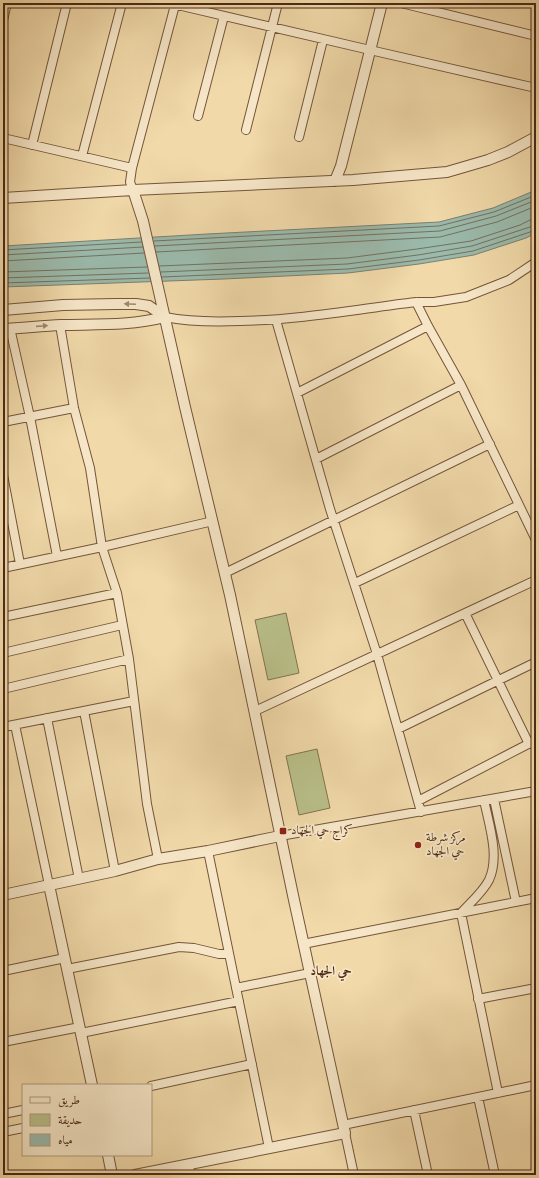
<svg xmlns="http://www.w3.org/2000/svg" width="539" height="1178" font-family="Vollkorn,Amiri,serif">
  <rect width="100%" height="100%" fill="#f1d9a9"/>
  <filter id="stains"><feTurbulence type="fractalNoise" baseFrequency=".005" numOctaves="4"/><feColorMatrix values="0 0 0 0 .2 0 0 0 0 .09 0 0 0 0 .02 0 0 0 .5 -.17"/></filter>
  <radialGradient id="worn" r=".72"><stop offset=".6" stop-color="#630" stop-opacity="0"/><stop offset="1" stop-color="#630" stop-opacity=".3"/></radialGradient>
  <path fill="#b9bf89" stroke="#82744f" d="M286,613L299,673L268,680L255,620Z
    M317,749L330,808L299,815L286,756Z"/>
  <path fill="#9bbaac" stroke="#7b8070" d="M536,190V233L526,238L474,255L419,264L348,273L224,279L3,287V246L207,234L439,222L493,208Z"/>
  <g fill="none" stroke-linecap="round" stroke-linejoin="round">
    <path stroke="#737260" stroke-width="1" d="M154,241L439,226L494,212L536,195
      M155,246L440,231L496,216L536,200
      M3,250L142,242
      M156,252L440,237L497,222L536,206
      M3,255L143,247
      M3,261L144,253
      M159,266L347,258L417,249L471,241L520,225L530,220L536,219
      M3,272L147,267
      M161,272L347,264L418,255L472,246L536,225
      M162,277L348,269L419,260L473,251L536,230
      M3,278L148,273
      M3,283L150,278"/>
    <g stroke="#74553a" stroke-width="10">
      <path id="minor" d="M169,3L370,50L536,88
        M401,3L536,36
        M3,20L7,3
        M198,116L224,16
        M246,130L278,3
        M299,137L323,40
        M3,138L132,168
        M32,145L67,3
        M82,156L122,3
        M133,190L130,182L132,168L175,5
        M416,302L428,326L461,385L536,540
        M165,317C190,322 215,322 240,321C299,320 358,309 416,302H434L466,297L509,280L536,262
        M276,320L330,509L377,654L421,812
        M60,325L74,408L90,468L102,547L117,593L129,659L147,804L158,859
        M10,328L30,417L57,556
        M297,393L428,326
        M3,422L74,408
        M316,459L461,385
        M3,475L20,564
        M3,568L102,547L213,521
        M225,573L490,444
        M355,583L519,505
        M465,613L529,744
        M3,617L117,593
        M3,653L122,625
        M3,689L129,659
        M84,711L115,871
        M255,711L536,580
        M47,718L79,879
        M15,725L49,885
        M3,727L134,701
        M398,729L536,662
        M494,799L516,902
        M484,800C489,825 500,856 489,880C483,892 470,903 461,913L498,1093
        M418,801L536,740
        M280,836L536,791
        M208,851L269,1148
        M303,944L536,898
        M67,969L179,947L194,948L219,954H229
        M3,971L65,958
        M236,988L310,973
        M478,999L536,988
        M81,1033L239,1001
        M3,1042L80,1027
        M151,1086L252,1064
        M478,1097L495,1175
        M414,1110L428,1175
        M3,1114L23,1110
        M343,1125L536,1085
        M3,1132L23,1128
        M345,1133L354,1175
        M188,1164L191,1175"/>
    </g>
    <g stroke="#74553a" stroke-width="12">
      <path id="tertiary" d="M335,181L341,166L382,3
        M133,190L143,221L185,407L230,595L294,900L345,1133L135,1175
        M3,198L133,190L353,180L447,172L488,160L508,152L536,137
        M3,310L63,305L116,304H136L149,306L165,317
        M3,329C22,328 42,326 61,325C97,324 130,326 165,317
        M49,885L92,1085
        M3,895L115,871L158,859L208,851L280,836
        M108,1155L112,1175"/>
    </g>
    <use href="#minor" stroke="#f6e6c7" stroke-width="8"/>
    <use href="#tertiary" stroke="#f6e6c7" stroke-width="10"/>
  </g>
  <defs><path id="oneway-solid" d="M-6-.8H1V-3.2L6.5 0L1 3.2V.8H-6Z"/></defs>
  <g fill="#a0886e">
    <use href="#oneway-solid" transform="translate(130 304) rotate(-178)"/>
    <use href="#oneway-solid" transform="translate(42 326) rotate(-4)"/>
  </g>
  <g fill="#8f2418" stroke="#f6e6c7" stroke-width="1.5">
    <rect x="279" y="827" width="8" height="8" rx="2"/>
    <circle cx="418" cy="845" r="4"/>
  </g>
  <g text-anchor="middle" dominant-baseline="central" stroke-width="3.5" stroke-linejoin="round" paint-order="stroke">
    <g font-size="12" fill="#4b2915" stroke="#f6e6c7" text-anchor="start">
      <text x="291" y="831">كراج حي الجهاد</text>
      <text x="426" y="838">مركز شرطة<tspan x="426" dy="14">حي الجهاد</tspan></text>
    </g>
    <g font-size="13" font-weight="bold" fill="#4b2915" stroke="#f6e6c7">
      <text x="331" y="972">حي الجهاد</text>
    </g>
  </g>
  <rect width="539" height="1178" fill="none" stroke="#f1d9a9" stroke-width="16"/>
  <rect x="4" y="4" width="531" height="1170" fill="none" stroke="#4b2915" stroke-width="2"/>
  <rect x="8" y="8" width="523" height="1162" fill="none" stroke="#4b2915"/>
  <rect x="22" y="1084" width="130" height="72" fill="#f6e6c7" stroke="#b29a80"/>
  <rect x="30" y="1097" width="20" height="6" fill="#f6e6c7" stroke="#b29a80"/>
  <text x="58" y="1104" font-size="12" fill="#4b2915">طريق</text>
  <rect x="30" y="1114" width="20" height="12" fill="#b9bf89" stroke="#b29a80"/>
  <text x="58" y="1124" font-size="12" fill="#4b2915">حديقة</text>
  <rect x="30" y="1134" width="20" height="12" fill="#9bbaac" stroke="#b29a80"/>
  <text x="58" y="1144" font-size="12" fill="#4b2915">مياه</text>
  <rect width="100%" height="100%" filter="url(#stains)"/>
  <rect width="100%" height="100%" fill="url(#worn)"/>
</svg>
